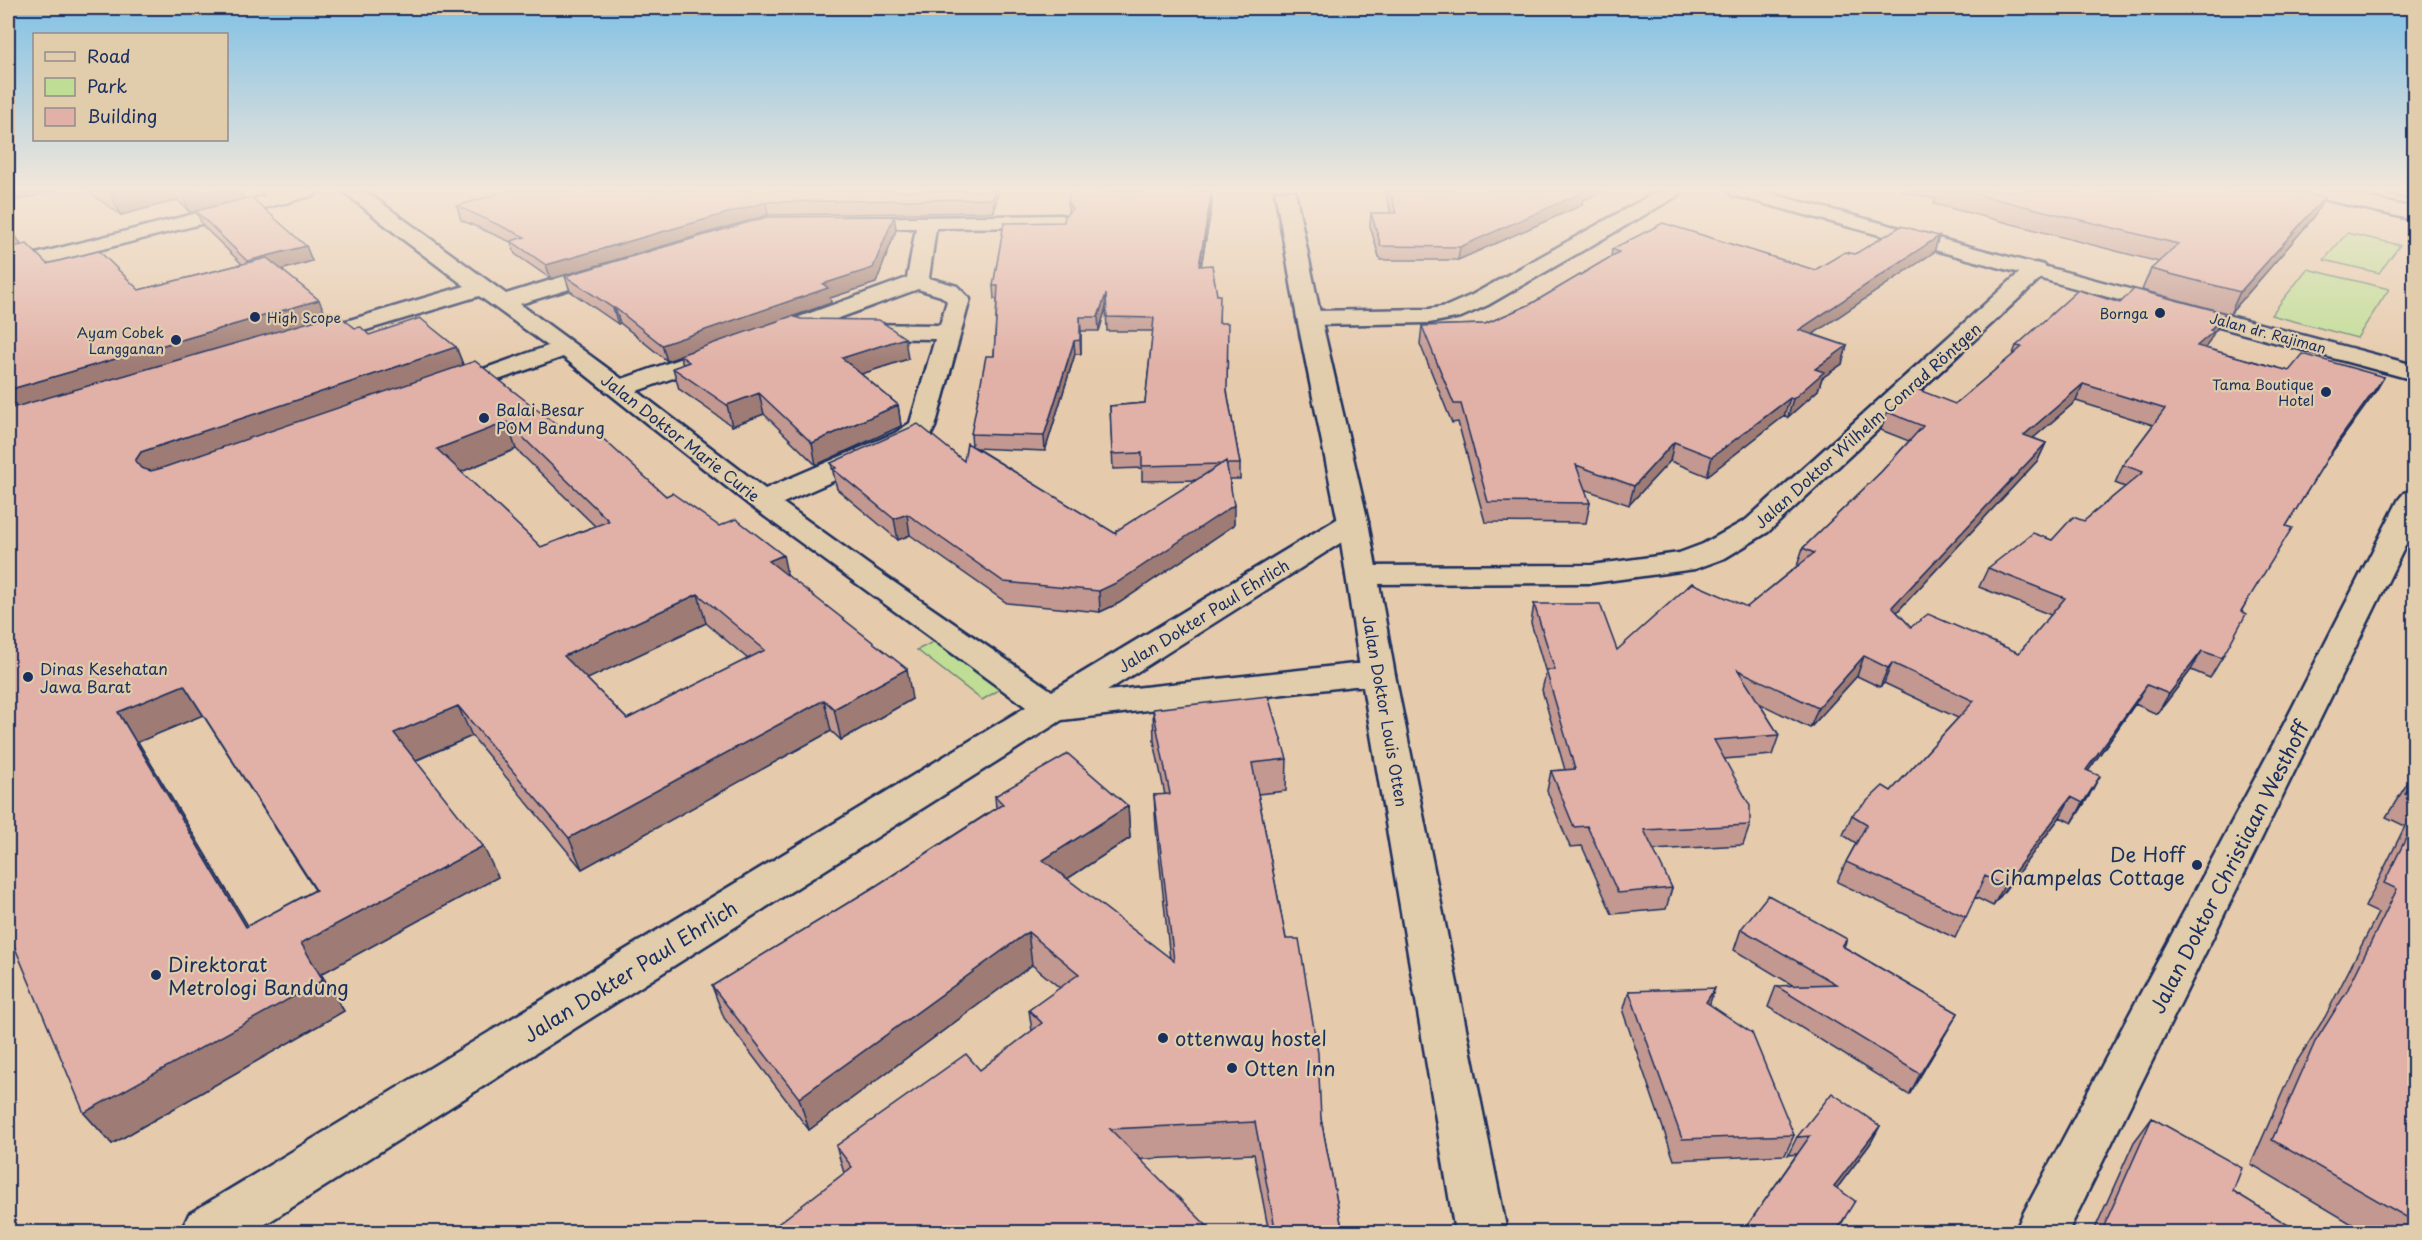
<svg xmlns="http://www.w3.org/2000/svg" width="2422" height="1240" font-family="'Playpen Sans',sans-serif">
  <rect width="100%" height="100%" fill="#e6caac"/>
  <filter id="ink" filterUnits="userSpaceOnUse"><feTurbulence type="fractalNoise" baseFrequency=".0167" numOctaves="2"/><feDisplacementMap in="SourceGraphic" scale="12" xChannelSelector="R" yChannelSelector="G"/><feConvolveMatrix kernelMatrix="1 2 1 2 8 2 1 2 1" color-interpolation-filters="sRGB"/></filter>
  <g filter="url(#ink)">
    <path fill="#c0dd95" stroke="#6e867a" stroke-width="1.5" d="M2347,233L2400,245L2379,273L2324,260Z
      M2307,269L2389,289L2357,338L2271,315Z
      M937,640L1004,687L982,700L917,650Z"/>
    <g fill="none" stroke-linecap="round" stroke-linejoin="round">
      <g stroke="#1b2f5e" stroke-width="5">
        <path id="minor" d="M261,191H285L293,198L290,202C279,205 268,200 261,191Z
          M343,191H365L506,294L603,264L611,262L619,264L622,269L619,274L520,304L622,379L708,349L717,347L726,349L729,354L726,359L637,391L765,489L895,433L910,423L935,339L850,338L842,336L838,331L842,326L850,324L940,325L947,301L941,296L918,289L782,339L774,341L766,339L762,334L766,329L907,278L916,228H850L843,226L840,222L843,218L1061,215L1068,217L1071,221L1068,225L1061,227L936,228L929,278L957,286L970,299L935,427L932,433L915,445L783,503L869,565L1052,691L1342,516L1353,513L1364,516L1368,522L1364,528L1107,691L1354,664H1378L1390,667L1395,675L1390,683L1378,686H1354L1062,720L253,1232H181L189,1214L1026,707L752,507L563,357L459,394L450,397L441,394L437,389L441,384L548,346L479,296L320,344L311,346L302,344L299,339L302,334L465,286L405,241Z
          M1658,191H1682L1679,195L1488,305L1461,317L1429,323L1309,325L1301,323L1297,318L1301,313L1309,311L1429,309L1447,306L1472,295Z
          M2036,263L2044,265L2047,270L2044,275L1768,532L1725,558L1695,569L1592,583L1362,584L1351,582L1346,575L1351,568L1362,566L1592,565L1679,553L1703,544L1746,520L2028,265Z
          M2414,490V528L2068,1232H2015L2023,1214L2284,724L2399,499L2404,493Z"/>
      </g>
      <g stroke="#1b2f5e" stroke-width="5">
        <path id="secondary" d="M1275,191H1295L1321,318L1368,522L1395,675L1507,1232H1455L1361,675L1338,522L1297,318Z"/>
      </g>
      <g stroke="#1b2f5e" stroke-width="5">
        <path id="primary" d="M285,191H318L315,195L8,273V261Z
          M1729,191H1761L2414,365V380L1732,195Z
          M2302,191H2338L2414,208V220L2305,195Z"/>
      </g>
      <use href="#minor" fill="#e1ccab" fill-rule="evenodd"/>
      <use href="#secondary" fill="#e1ccab" fill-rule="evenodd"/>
      <use href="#primary" fill="#e1ccab" fill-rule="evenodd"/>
    </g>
    <path fill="#c29890" stroke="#1b2f5e" stroke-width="1.5" fill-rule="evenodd" d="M87,191H240L244,199L306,246L312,261L281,270L327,317L355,328L369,335L456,347L463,365L666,496L788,576L912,699L841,740L831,731L582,869L472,736L415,761L498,877L321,974L344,1011L112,1144L84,1113L13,231L21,245L47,264L139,290L242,264L203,226L196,211L190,213L178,200L121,215ZM516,449L595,526L541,547L461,472ZM706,623L748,659L627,719L587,679ZM203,715L315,890L248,926L138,742Z
      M998,191L994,212L768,215L551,279L515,254L511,242L461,220L457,206Z
      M1385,191H1604L1583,200L1582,205L1458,260H1380L1370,226L1371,213H1391Z
      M1902,191H2294V192L2314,217L2230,314L2142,290L2151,269L2159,262L1934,204L1936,199Z
      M2391,191H2415V201L2388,195Z
      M1068,203L1212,204L1201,266L1220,323L1227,391L1240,464V479H1230L1234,525L1119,603L1100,612L1007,603L910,535L898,540L837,489L831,463L964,461L972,446L971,434L994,356L997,299H994L993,286L1064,222L1068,213ZM1106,308L1107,331H1153L1145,403L1110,406L1113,469L1142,468V481L1197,480L1116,534L976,448L1045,451L1075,354H1081V331H1099Z
      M894,216L896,230L876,283L830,298L831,303L792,316L908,359L861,374L898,405L901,426L816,465L764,414L732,426L679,389L673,368L683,365L680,356L667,361L620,323L618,324L570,291L565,276Z
      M1939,236L1934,252L1813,334L1847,346L1842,364L1822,378L1818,390L1788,417L1784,416L1707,476L1670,461L1629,505L1584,489L1590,503L1586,523L1485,522L1458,422L1452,423L1420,344L1422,326L1485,324L1531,304L1611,257L1612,249L1815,270L1855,254Z
      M2120,303L2225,313L2217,329L2212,333L2205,348L2289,371L2384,377L2374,394L2327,459L2286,526L2241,612L2222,658L2210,678L2191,670L2157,714L2135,704L2088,771L2089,796L2072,823L2060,817L1993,906L1975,897L1955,938L1837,882L1846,862L1856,843L1843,835L1852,815L1891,791L1958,718L1884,683L1880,687L1857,676L1810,728L1759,703L1779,735L1772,755L1724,759L1750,825L1743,845L1653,850L1672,888L1666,909L1612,914L1582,846L1570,847L1547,791L1551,771L1565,770L1542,690L1546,673L1531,623L1534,604L1617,650L1747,607L1797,566L1803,548L1881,472L1909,441L1881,430L1887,412L1955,404L2012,356L2016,346ZM2076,401L2153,425L2123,465L2115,483L2125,487L2084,521L2052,540L1988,568L1979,587L2051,615L2019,653L1911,627L1897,612L2038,460L2046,443L2033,438Z
      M1153,709L1287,759L1286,791L1258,794L1343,1233H1269L1254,1154L844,1173L836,1146L980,1070L1032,1031L1029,1010L1060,988L1032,965L809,1130L724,1018L712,986L879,884L996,808L995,796L1128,806L1130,838L1067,879L1170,959L1156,828L1154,795H1165L1154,741Z
      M2415,747V763L2408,760Z
      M2415,771V1233H2367L2251,1164L2294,1066L2325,1017L2378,913L2365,907L2405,826L2386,817Z
      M1741,929L1847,939L1844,947L1958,1013L1909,1095L1768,1007L1776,986H1794L1734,950Z
      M1629,991L1709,1004L1794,1135L1785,1155L1674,1160L1623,1012Z
      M2152,1118L2233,1191L2301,1233H2093L2134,1142Z
      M1880,1126L1870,1144L1837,1188L1845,1218L1836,1233H1742L1797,1154L1788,1155L1797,1137Z"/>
    <path fill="#9e7c75" stroke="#1b2f5e" stroke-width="1.5" d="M8,191H56L8,202Z
      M118,191H174L178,200L121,215L110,193Z
      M180,191H240L244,199L190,213Z
      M994,191H998L994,212L993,199Z
      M1578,191H1604L1583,200L1582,205L1458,260L1460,247Z
      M1212,192V204L1199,278V266Z
      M2324,198L2314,217L2230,314L2240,292Z
      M766,202L768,215L551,279L546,265Z
      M894,216L896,230L876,283L830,298L831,303L667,361L662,345L823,284Z
      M13,231L26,254L8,259V233Z
      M1939,236L1934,252L1794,347L1799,330Z
      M306,246L312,261L255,277L247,261Z
      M1106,294V307L1099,331L1098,317Z
      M319,300L330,324L8,421V390Z
      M613,308H615L620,323L618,324Z
      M2225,313L2206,347L2189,362L2197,346Z
      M1080,317L1081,331V354L1080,340Z
      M905,338L908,359L846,379L842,358Z
      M1074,341L1075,354L1045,451L1044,436Z
      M1847,346L1842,364L1822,378L1818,390L1788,417L1793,399L1815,369Z
      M456,347L466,372L151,488L135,461L141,452Z
      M2384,377L2374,394L2327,459L2338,441Z
      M2083,384L2076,401L2016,453L2024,435Z
      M759,393L764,414L732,426L727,405Z
      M1790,398L1784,416L1707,476L1712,457Z
      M898,405L901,426L816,465L812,443Z
      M507,422L516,449L449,477L437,449Z
      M1674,442L1670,461L1629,505L1634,486Z
      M2046,443L2038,460L1884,626L1892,607Z
      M1234,505V525L1119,603L1100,612L1099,591Z
      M907,514L910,535L898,540L894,519Z
      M783,555L789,583L769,561Z
      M698,594L706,623L575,685L564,656Z
      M2202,651L2191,670L2157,714L2169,694Z
      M1864,656L1857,676L1810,728L1818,708Z
      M1892,663L1884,683L1880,687L1888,668Z
      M907,669L912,699L841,740L834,709Z
      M184,685L203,715L138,742L267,958L246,927L118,712Z
      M2147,685L2135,704L2075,790L2086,770Z
      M824,700L831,731L582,869L569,838Z
      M458,706L472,736L409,763L394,733Z
      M2100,776L2089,796L2072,823L2083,803Z
      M2071,797L2060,817L1993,906L2004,886Z
      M1128,806L1130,838L1047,892L1043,860Z
      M483,846L498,877L321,974L344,1011L112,1144L84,1113L301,943Z
      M1028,932L1032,965L809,1130L799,1098Z
      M1715,988L1708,1009L1706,1002Z
      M1958,1013L1946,1033L1909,1095L1920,1074Z
      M1880,1126L1870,1144L1825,1204L1834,1186Z"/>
    <path fill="#e1b1a7" stroke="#1b2f5e" stroke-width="1.5" fill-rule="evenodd" d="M107,191H118L110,193Z
      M507,191H994L993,199L766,202L546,265L511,241L525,237L457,206Z
      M1070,191H1212L1199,266L1212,265L1217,295H1220L1219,323H1228L1227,391L1240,464H1227L1226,461L1222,464L1142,466V453L1112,454L1110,406L1145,403L1154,318L1107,317L1106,294L1098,317H1080V340L1074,341L1044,436L971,434L986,356H994L998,286H993L1004,223L1064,222L1065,216L1072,209L1068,203Z
      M1390,191H1580L1584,192L1460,247L1381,246L1371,213H1396Z
      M1963,191H2291L2324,198L2240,292L2151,269L2178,244Z
      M251,197L306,246L247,261L196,211Z
      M894,216L873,268L823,284L828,288L662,345L615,308H613L565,276L767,217Z
      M1663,223L1815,270L1845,252L1855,254L1901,226L1939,236L1799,330L1847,346L1815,369L1824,372L1793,399L1790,398L1712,457L1674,442L1634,486L1576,465L1590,503L1488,502L1461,404H1454L1422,326L1485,324L1531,304L1619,252L1612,249Z
      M8,225L13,231L8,233Z
      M27,244L47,264L99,251L139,290L267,258L319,300L8,390V248Z
      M2134,289L2225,313L2210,330L2214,331L2197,346L2289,371L2303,354L2384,377L2338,441L2286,526L2292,528L2241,611L2246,614L2222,658L2202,651L2169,694L2147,685L2086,770L2100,776L2083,803L2071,797L2004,886L1985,876L1966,917L1846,862L1867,824L1852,815L1883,786L1891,791L1974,701L1892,663L1888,668L1864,656L1818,708L1738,670L1779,735L1714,740L1750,806V825L1644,830L1672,888L1618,893L1587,826L1574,827L1551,771L1575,769L1546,670H1555L1534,604H1600L1617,650L1692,583L1747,607L1814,553L1803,548L1881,472L1923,426L1887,412L1914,388L1955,404L2022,347L2016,346L2078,290L2120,303ZM2083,384L2165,409L2123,465L2143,472L2084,521L2073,517L2052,540L2033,533L1988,568L2065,598L2019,653L1928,614L1911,627L1892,607L2046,443L2024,435Z
      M337,314L355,328L361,327L369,335L420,318L456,347L141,452L135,461L141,468L151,471L162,468L475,361L567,433L588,425L666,496L672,493L719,526L736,519L783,555L769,561L907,669L834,709L824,700L569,838L458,706L394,733L483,846L301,943L323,980L84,1113L8,931V409ZM507,422L609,521L541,547L437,449ZM698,594L765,650L627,719L564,656ZM184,685L316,890L246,927L118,712Z
      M792,316L801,319L879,320L905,338L842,358L898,405L812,443L759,393L727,405L673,368L689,362L680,355Z
      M918,424L964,461L967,443L1116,534V531L1226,461L1234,505L1118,582L1099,591L1004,582L907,514L894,519L833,469L836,468L831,463Z
      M1268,696L1287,759L1252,763L1286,939H1299L1318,1053L1321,1119L1343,1233H1276L1255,1122L1110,1129L1214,1233H766L852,1167L836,1146L966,1054L980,1070L1042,1023L1029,1010L1079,974L1028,932L799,1098L712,986L879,884L1003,804L995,796L1068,754L1128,806L1043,860L1174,961L1154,795L1170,794L1153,709Z
      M2415,778V798L2405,794Z
      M2415,820V1222L2272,1140L2315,1042L2346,993L2397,889L2384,883Z
      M1768,895L1847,939L1842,946L1958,1013L1920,1074L1776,986L1836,984L1741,929Z
      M1715,988L1706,1002L1752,1033L1794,1135L1682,1139L1629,991Z
      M1832,1093L1880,1126L1834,1186L1855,1201L1835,1233H1742L1810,1136L1797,1137Z
      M2152,1118L2242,1168L2233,1191L2301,1233H2114L2104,1226Z"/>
  </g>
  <linearGradient id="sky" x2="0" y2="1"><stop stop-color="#80c1e5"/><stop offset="0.52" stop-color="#f4e7da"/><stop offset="1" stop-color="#f4e7da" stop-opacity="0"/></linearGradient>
  <rect width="2422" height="365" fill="url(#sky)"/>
  <g fill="#1b2f5e" stroke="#e1ccab" stroke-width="2">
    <circle cx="2160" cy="313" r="6"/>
    <circle cx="255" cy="317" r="6"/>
    <circle cx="176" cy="340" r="6"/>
    <circle cx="2326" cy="392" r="6"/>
    <circle cx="484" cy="418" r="6"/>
    <circle cx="28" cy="677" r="6"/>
    <circle cx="2197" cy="865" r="6"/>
    <circle cx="156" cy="975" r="6"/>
    <circle cx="1163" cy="1038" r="6"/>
    <circle cx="1232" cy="1068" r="6"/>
  </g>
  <g text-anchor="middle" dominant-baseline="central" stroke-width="4.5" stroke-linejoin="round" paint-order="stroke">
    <g font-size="14" fill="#1b2f5e" stroke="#e1ccab" text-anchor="end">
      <text x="2148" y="313">Bornga</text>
      <text x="267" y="317" text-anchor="start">High Scope</text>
      <text x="164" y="332">Ayam Cobek<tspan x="164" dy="16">Langganan</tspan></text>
      <text x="2314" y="384">Tama Boutique<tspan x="2314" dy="16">Hotel</tspan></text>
    </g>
    <g font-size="14" fill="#1b2f5e" stroke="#e1ccab">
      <text transform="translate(2268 333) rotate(15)">Jalan dr. Rajiman</text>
    </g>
    <g font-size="16" fill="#1b2f5e" stroke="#e1ccab" text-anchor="start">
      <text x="496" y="409">Balai Besar<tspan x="496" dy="18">POM Bandung</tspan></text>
      <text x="40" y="668">Dinas Kesehatan<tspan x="40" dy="18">Jawa Barat</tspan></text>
    </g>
    <g font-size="16" fill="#1b2f5e" stroke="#e1ccab">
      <text transform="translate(1867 425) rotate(-42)">Jalan Doktor Wilhelm Conrad Röntgen</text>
      <text transform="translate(681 437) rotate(38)">Jalan Doktor Marie Curie</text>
      <text transform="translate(1203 615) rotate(-32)">Jalan Dokter Paul Ehrlich</text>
      <text transform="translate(1386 711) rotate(80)">Jalan Doktor Louis Otten</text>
    </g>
    <g font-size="20" fill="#1b2f5e" stroke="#e1ccab" text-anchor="start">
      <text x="2185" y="854" text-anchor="end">De Hoff<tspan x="2185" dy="23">Cihampelas Cottage</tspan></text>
      <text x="168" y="964">Direktorat<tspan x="168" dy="23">Metrologi Bandung</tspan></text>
      <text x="1175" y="1038">ottenway hostel</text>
      <text x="1244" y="1068">Otten Inn</text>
    </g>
    <g font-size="20" fill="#1b2f5e" stroke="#e1ccab">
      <text transform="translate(2229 867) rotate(-63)">Jalan Doktor Christiaan Westhoff</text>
      <text transform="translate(630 971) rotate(-32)">Jalan Dokter Paul Ehrlich</text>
    </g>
  </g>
  <rect width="2422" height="1240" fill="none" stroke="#e1ccab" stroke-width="30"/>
  <rect x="15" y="15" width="2392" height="1210" fill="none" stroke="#1b2f5e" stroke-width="2" filter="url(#ink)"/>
  <rect x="33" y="33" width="195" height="108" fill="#e1ccab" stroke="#928d8c" stroke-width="1.5"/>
  <rect x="45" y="52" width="30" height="9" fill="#e1ccab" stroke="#928d8c" stroke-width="1.5"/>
  <text x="87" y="63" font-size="18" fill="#1b2f5e">Road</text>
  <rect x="45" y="78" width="30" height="18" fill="#c0dd95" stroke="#928d8c" stroke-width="1.5"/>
  <text x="87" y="93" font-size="18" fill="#1b2f5e">Park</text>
  <rect x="45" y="108" width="30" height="18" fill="#e1b1a7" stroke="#928d8c" stroke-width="1.5"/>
  <text x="87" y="123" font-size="18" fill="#1b2f5e">Building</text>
</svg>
